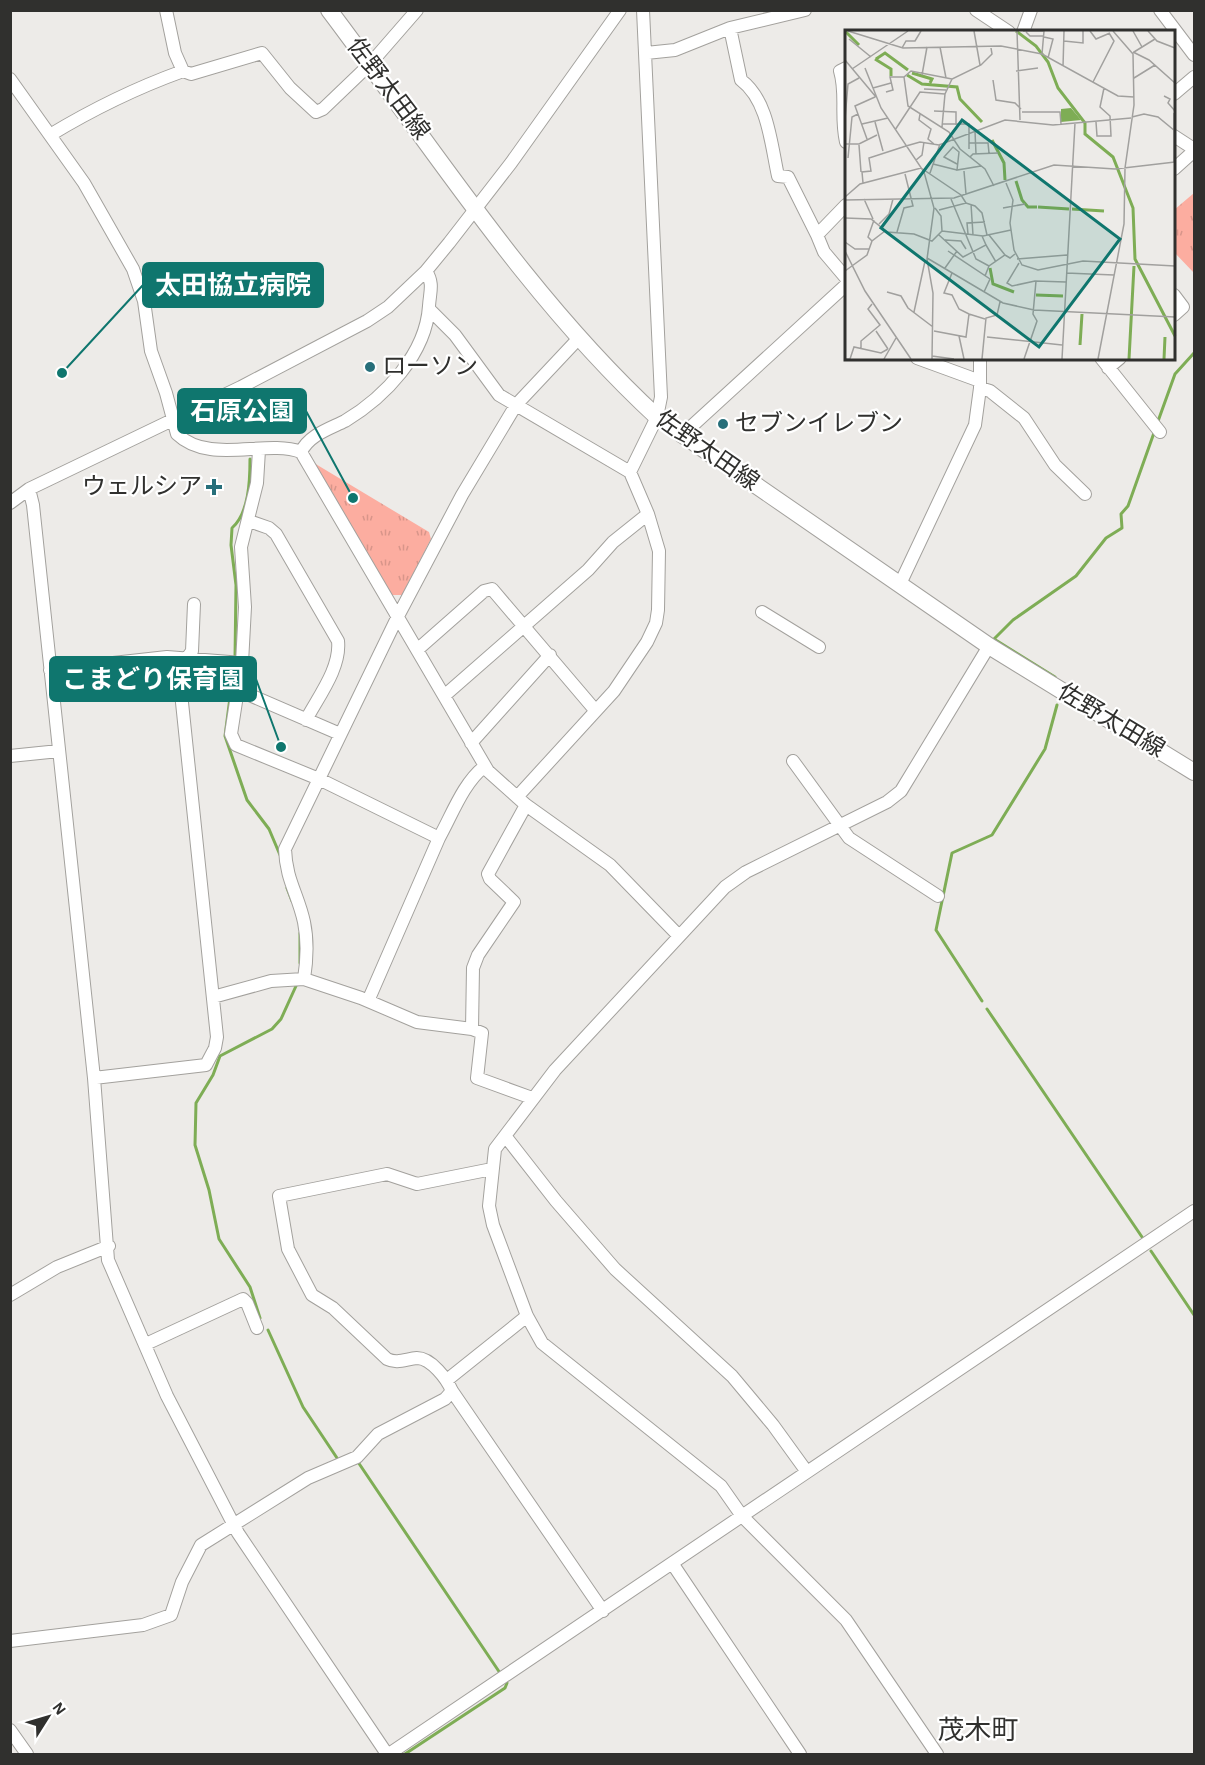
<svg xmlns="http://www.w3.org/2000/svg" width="1205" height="1765" font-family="'Alegreya Sans','Noto Sans JP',sans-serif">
  <defs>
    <pattern id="grass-tufts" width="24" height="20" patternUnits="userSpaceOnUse" patternTransform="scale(1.5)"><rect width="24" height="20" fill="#fcada0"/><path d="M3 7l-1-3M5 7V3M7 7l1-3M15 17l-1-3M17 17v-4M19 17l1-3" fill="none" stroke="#d8958a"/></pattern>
  </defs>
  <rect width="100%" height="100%" fill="#edebe8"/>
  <path fill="url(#grass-tufts)" d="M1194,193V273L1174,252V210Z
    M314,463L429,532L431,539L402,595H392Z"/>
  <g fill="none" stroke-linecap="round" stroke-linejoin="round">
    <path stroke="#7ead55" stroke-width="3" d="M1157,424L1175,374L1194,353
      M235,658L236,585L231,545L232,528C249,513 250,481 250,459
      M234,667L225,736L247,800L269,829L280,855
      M1055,677L994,639L1013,620L1076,576L1106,538L1122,528L1121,514L1128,506L1155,430
      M287,888L292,901
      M300,933V963
      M982,1001L936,930L952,853L992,835L1045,749L1057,705
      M987,1009L1142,1237
      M1151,1251L1194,1315
      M260,1318L250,1287L219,1239L209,1190L195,1145L196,1103L213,1075L220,1056L272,1029L281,1019L296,986
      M268,1330L303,1407L337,1458
      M356,1463L358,1462L500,1673
      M405,1754L505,1688L507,1683"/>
    <g stroke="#a3a19d" stroke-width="14">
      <path id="minor" d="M166,10L175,53L183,71
        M976,10L1009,32
        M1160,10L1194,55
        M730,28L741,80C768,100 771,144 778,176L788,177L817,235
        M1023,32L1031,10
        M646,53L675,50L730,28L805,10
        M846,68L840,71C847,94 840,115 846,142
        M10,79L84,183L133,269L144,301L151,351L166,393L177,434C209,465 265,439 301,452L488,771L526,805L610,865L678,935
        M1174,94L1194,77
        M50,135C93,109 136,88 183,71L191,74L262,53L290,88L316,112L323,109L370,64L417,10
        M1174,136L1194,149
        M1174,169L1194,151
        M846,205L817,235L824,252L846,278
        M1174,295L1183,307L1174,315
        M429,309L455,335L499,395L630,472L648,514L659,551L658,610L656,623L647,642L614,691L517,797
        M917,358L980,381
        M1101,358L1160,432
        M1108,368L1120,358
        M980,388L990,391L1024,418L1055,465L1085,494
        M681,436L846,285
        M259,450L257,483L241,547L245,607L242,663L231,734L236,745L319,779L439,838C452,815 463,783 485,766
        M301,452C309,435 329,429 345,421C385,397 426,354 429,306C430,291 434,284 426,271
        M630,472L657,417L661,397L643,10
        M29,489L33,505L94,1078L108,1260L167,1396L238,1533L387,1754
        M10,503L29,489L241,387L367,321L388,307L426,271L449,243L511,163L620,10
        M249,521L269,528L276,534L338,641C341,668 318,697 306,720
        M900,584L975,425L980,388V358
        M762,612L819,647
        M417,650L484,591L492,589L595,710
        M50,670L167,657L242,663
        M238,690L340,734
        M444,696L588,570L613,542L648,514
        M471,743L550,655
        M10,756L59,751
        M793,761L849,838L938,896
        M304,979C307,960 308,941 304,922C298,894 286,880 285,849L397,618L462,495L516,405L579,338
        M213,997L271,981L304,979L361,998L417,1022L472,1029L482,1033L477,1078L532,1098
        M368,1001L439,838
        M472,1029L473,968L478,955L514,902L490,879L488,874L526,805
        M94,1078L206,1065L215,1048L217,1037L181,693L187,658L192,651L194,604
        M506,1137L556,1201L615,1269L732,1376L773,1425L807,1472
        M492,1169L417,1184L387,1174L279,1196L288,1249L312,1295L333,1308L387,1359C397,1364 406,1359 417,1358C431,1358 447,1379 452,1391L603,1611
        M10,1295L57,1267L109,1246
        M146,1344L243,1299L247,1303L257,1328
        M447,1380L527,1316
        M672,1563L800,1754
        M10,1641L143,1625L171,1615L182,1582L201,1545L308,1478L357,1457L378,1434L445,1399L452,1391
        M10,1730L27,1754
        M389,1754L1194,1211
        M937,1754L846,1620L742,1516L721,1486L542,1343L527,1316L493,1225L489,1206L495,1149L555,1070L725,887L746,872L887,802L901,791L989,646"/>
    </g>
    <g stroke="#a3a19d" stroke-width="18">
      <path id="major" d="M329,10C434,149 529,299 657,417L989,646L1194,772"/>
    </g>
    <use href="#minor" stroke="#fff" stroke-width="12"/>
    <use href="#major" stroke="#fff" stroke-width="16"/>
  </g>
  <g fill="#276f7a" stroke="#fff" stroke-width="2">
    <circle cx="370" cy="367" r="6"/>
    <circle cx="723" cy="424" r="6"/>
    <path d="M211 478h6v6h6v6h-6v6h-6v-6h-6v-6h6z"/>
  </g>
  <g text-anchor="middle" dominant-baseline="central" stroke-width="4.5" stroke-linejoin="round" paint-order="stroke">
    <g font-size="24" fill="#30302e" stroke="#fff">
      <text transform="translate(388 89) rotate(53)">佐野太田線</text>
      <text transform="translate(707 451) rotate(35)">佐野太田線</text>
      <text transform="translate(1111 721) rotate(31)">佐野太田線</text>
    </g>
    <g font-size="24" fill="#30302e" stroke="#fff" text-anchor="start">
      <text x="382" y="367">ローソン</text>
      <text x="735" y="424">セブンイレブン</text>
      <text x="202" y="487" text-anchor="end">ウェルシア</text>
    </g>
    <g font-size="27" fill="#30302e" stroke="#fff">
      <text x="978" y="1730">茂木町</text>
    </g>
  </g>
  <g transform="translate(845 30)">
    <rect width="330" height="330" fill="#edebe8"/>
    <path d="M226,78L236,90L216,92V79Z" fill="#7ead55"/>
    <path fill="none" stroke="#7ead55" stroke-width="3" d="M0,1L14,15M171,1L191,16L203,32L213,58L240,93V104L268,127L288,178L290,229L330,306M30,29L46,39V46M31,29L40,23L63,40M67,43L87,49L85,53M62,45L77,54L112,57L115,69L137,92M147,110L159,133L160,150M171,151L177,170L183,177H192M193,177L224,179M227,179L259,181M145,238L148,254L169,262M191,265L218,266M235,315L237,284M284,329L289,236M319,329L320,307"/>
    <path fill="none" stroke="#a1a09e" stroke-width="1.5" d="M3,1L58,18L156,16L197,24L273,66L289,67M129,1L135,35M172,1L175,90M178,1H199M245,1L251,9L265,3M288,1L297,17M303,1L312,11L330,18M181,2L185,6H199M199,7L208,9L203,28M4,9L26,27M219,11L238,13V1M95,17L101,48M57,18L61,11H70L76,1M288,22L304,30L330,53M289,22L310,9M197,24L199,1M0,30L31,67M218,37L219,1M20,38L36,78L79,142L89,178L82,229L88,263L87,329M7,39L63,1M171,41L193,38M77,45L82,17M59,47L63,76L104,102L115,119L140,139L149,156M289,48L310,35M148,50L151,70L170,73L176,79M248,52L269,11L264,3M28,58L46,53M79,59L101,60M41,62L48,60L45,47H59L66,41L107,49M319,66L325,69L323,73L330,81M89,81L111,82V95M177,82H215L216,94M75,84L74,90L86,99L83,109L89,114M287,87L299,84L313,87L330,101M0,89L3,54L14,48M30,92L38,121M251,92L252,106H266L265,86L255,77L259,58M17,94L43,88M97,94H124V119M97,97L100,64L107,49L136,35L147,24L146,18M50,100L75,62L100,64M130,101L131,124M22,109L10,76L30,67M124,113H143L144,123M0,114H14L32,105M14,115L16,142M61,116L75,112L94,115L160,90L208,95L286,88M125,127L128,124L153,123M3,128L7,87L13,84M71,130L77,125L79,112M329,132V83M88,134L112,140M112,134L99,127L108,117L114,122L112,140L136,136M119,141L121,164M85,143L95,114M18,153L17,142L26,141L24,128L61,116M161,153L168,170L165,193L169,220L177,235L193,240L238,231L330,236M0,167L15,154L76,138L116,165L121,173M19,169L28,189M106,169L131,229L144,236M0,170L109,168L209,135L270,139L330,132M126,174L128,205M158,178L180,174M94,180L121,173L130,176L137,183L142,205M0,188L26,189L42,202L69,204L87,211L97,201L96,186L90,178M34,194L44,184L48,169M97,201L138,206L166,200M52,202L59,178L68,176L60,144M123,204L122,193L140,192M94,205L118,227L141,215L137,206M144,205L160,225M100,210L116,211L121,219M27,211L23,207L29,190M0,212L10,219H24M141,215L151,232M0,221L20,261L66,329M103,221L145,249L139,262M82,228L158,273L189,280L330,287M172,229L222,225M174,233L162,253L167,256L190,251L221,252M100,238L112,221M0,241L22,225L27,211L40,201M107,243L99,263L107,265L114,279L124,284M221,243L269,245M140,246L144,236L160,225L165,228L170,224M42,262L56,266L63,278L88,297M69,282L80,231M31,301L43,319M89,301L121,307L124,284L140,289M114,306L119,329M142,307L217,315M16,319V311L35,295L23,279L27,274M87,326L109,329M0,329H5L9,317L36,323L43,319M39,329L51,308M137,329L141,288L152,285L155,272M179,329L192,291L188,284L191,251M217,329L230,93M253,329L279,194L280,138L289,75L288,24L268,1"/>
    <path fill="#0f766e" fill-opacity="0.15" stroke="#0f766e" stroke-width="3" d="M117,90L275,209L194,317L36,198Z"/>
    <rect width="330" height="330" fill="none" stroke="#30302e" stroke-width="3"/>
  </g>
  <path fill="none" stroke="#0f766e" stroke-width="2" d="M62 373L143 285M353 498L306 411M281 747L256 679"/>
  <g fill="#0f766e" stroke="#fff" stroke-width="2">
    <circle cx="62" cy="373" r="6"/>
    <circle cx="353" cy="498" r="6"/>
    <circle cx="281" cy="747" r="6"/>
  </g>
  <g fill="#0f766e" stroke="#0f766e" stroke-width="2">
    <rect x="143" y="263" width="180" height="44" rx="6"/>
    <rect x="178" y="389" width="128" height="44" rx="6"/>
    <rect x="50" y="657" width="206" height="44" rx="6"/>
  </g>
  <g font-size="26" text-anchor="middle" font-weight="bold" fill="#fff">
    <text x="233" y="294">太田協立病院</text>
    <text x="242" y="420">石原公園</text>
    <text x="153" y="688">こまどり保育園</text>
  </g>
  <rect width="1205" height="1765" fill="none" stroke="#30302e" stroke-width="24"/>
  <g transform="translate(48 1717) rotate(53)" stroke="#ffffff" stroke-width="4.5" paint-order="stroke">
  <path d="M0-4.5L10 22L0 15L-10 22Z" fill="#30302e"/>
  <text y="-9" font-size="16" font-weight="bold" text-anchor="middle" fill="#30302e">N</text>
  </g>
</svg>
